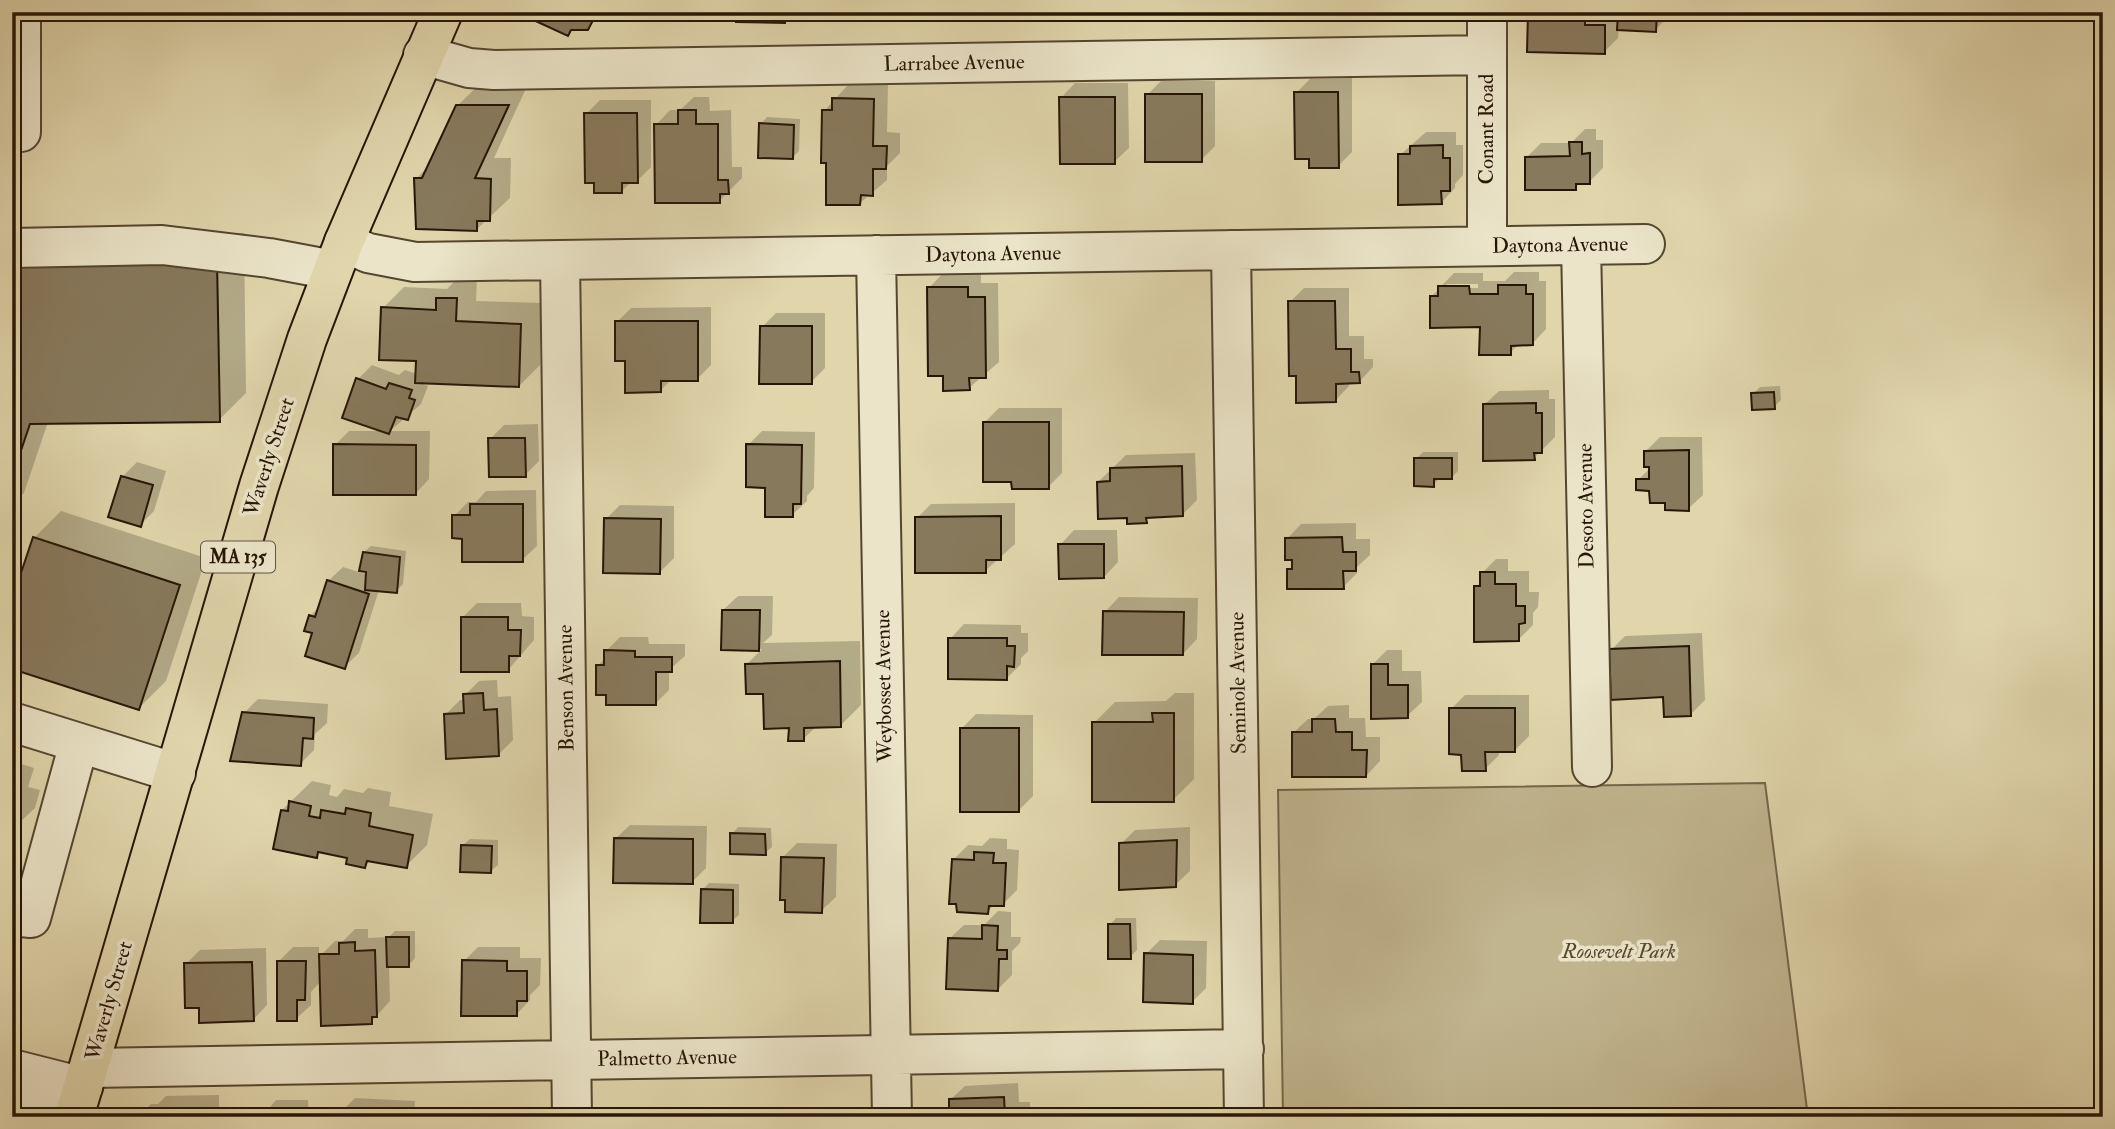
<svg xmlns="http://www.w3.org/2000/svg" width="2115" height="1129" font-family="'IM FELL Double Pica',serif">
  <rect width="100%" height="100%" fill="#e0d5ab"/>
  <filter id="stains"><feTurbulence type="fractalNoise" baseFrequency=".00286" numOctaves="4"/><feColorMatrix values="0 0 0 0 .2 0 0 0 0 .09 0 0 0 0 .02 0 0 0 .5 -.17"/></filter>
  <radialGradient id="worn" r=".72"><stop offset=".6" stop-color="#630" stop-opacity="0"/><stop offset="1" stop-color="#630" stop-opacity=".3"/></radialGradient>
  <path fill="#c1b58f" stroke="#74664a" stroke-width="2" d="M1765,783L1808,1117H1283L1278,790Z"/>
  <path fill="#0003" fill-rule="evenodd" d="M520,12H603L588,28H573L568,34Z
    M738,12H793L784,21Z
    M1530,12H1670L1669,16L1655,30L1619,28L1618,38L1604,52Z
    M1352,78V152L1338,166L1296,93L1310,79Z
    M1161,81H1215V146L1201,160L1147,95Z
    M1075,83H1128L1129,148L1114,162L1061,98Z
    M528,84L494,158H511L510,198L477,229L416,179L429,165L457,106L479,85Z
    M848,85H888L887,132L900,133V153L887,166V180L860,203L828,162L824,111Z
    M694,97H709L710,111L731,110L732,167H742V178L719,201L656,125L670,110H680Z
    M600,100H651V167L637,181H632L621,192L586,114Z
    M767,117L800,119L799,151L792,158L761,124Z
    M1585,129H1596V140H1603V168L1589,182H1581L1575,188L1527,157L1541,143H1571Z
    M1426,132H1456V145H1463V175L1455,184V188L1441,203L1400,155Z
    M244,233L246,393L219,420L48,422L24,493L12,504V237Z
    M1514,272H1539V281H1546V329L1532,344H1519L1510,353L1481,326L1431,297L1454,273H1483V281H1505ZM1447,284H1478V288H1444Z
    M943,273H981V283H998L999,362L969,388L944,374L929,288Z
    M459,277L477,278L476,301L542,303L540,365L519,386L418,382L428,386L421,404L390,431H430L429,479L415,494L335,445L349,431H383L358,379L372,365L399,375L405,370L417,374L418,360L383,308L404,287L447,289Z
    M1304,288H1349V336H1364V359H1373V367L1359,382H1349V386L1335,401L1297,374L1290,302Z
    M711,307V365L697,379H672L660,391L626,359L617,322L631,308Z
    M776,313H825V368L811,382L762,327Z
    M1780,386L1781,400L1774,407L1753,394L1760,387Z
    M1549,390V399H1555V437L1534,458L1484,405L1499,391Z
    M999,408H1062V473L1048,487L985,422Z
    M538,424L539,461L525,475L490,439L504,425Z
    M762,431L815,432L814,488L807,496V501L792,515L767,486L748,445Z
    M1660,437H1702L1703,495L1688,509L1667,501L1638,480L1651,467L1646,451Z
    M1423,452H1458V471L1451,478H1440L1433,485L1416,459Z
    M1195,453L1197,500L1182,515L1151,516L1146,521L1129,516L1098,482L1126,455Z
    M137,462L166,471L154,511L140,525L123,476Z
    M536,490L537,546L522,560L463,537L454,516L468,502H476L486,491Z
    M1015,503V544L985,571L917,518L931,504Z
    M620,505L674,506V558L660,572L606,519Z
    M61,511L206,558L166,681L139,708L34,538Z
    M1356,523V539H1370V555L1357,567V573L1343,587L1289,570L1294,565L1287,539L1301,524Z
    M1074,530H1117L1118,562L1104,577L1060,545Z
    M371,546L406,551L403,584L396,591L379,590L359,653L344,667L314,632L310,616L320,606L328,581L343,567L368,575L364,552Z
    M1496,559H1508V571H1529V592H1539L1538,607L1533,613V625L1518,640L1476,587L1482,581V573Z
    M738,596H773L772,635L763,643L860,641L861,705L840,726H817L803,739L790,726L747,664L762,649L722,648L723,610Z
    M1119,597L1198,598L1197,639L1183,654L1105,612Z
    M477,603H521L522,616L534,617V640L508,670L463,617Z
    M964,624L1021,625V633H1028V651L1021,658V664L1007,678L950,639Z
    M1702,633L1705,700L1691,714L1665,696L1611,650L1625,636Z
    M620,637H648L649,644H685V656L669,670V690L655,704L608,693L598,666L606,657V651Z
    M1387,650H1402V671H1421L1422,702L1407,716L1372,665Z
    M497,680L498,697L511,696L513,740L499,754L445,715L460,700H465V695L479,681Z
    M1175,693H1194V779L1173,800L1094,723L1115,702L1166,701Z
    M1465,695H1529V736L1514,751L1499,750V755L1485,769L1463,753L1451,709Z
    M258,699L328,704L327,723L315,734L314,750L300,764L244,713Z
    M1349,705V718H1365L1366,737H1380V761L1366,776L1293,733L1308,719H1314L1328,706Z
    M976,714L1033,715V796L1018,811L962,728Z
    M12,761L34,768L28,787L40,790L35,808L19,823L12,845Z
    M312,781L331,785L329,795L337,797L344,789L363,793L368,788L391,792L389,806L433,814L427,845L406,866L371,860L365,866L349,857L321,851L316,856L282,810Z
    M630,825L707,826L706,868L692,882L615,839Z
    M738,827L771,828L772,847L765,853L732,834Z
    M1190,827V871L1175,885L1121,844L1135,830Z
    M990,838L1007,839V849L1019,850L1017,890L1003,904H995L987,912L954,859L968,845L982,846Z
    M470,839L498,840V865L491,871L463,845Z
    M797,843L837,844L836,897L821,911L783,857Z
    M709,883L739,884V915L732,921L702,890Z
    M998,911L1011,912V937H1021L1020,943L1012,951V975L997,990L949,939L964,925H984Z
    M1116,918H1136L1137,950L1130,957L1110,925Z
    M355,929H368V938L389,937L395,931H415V958L409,965H389L390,1001L371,1022L321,981L311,992V1005L296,1019L279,961L293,947H319V957L335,941H343Z
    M1160,940L1207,941L1206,988L1192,1002L1146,954Z
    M478,947H520V958H541L540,985L530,995V1000L516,1015L464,961Z
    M266,948L267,1005L253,1020L200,1006L186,964L200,950Z
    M1018,1083L1019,1102H1030V1114L1027,1117H951L950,1100L965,1086Z
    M219,1095V1117H138L151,1104H158L166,1096Z
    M355,1098L415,1101L414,1117H340V1113Z
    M276,1100H308L309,1117H262Z"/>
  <path fill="#87795c" stroke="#271606" stroke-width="2" d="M516,12H597L588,30H571L568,36Z
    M736,12H785V23L736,22Z
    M916,12H943V16L916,15Z
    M1336,12H1365V18H1336Z
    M1528,12H1585V25H1605V54L1527,52Z
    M1618,12H1657L1656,32L1617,30Z
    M1294,92H1338L1339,168H1309V159H1295Z
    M1145,94H1202V162H1145Z
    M1059,97H1115V164H1060Z
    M832,98L874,99L873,146H887L886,169H873V196L861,195L860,205H826V163H821L822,110H832Z
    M456,105H509L475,178L491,179L490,221H477V231L416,229L414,178H422Z
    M678,110H696V124H718V180H728L729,194H720V203H655L654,124H678Z
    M584,113H637L638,183H622V193H594V183H585Z
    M759,123L794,125L793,159L758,158Z
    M1569,142H1582V154L1590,153V184H1576V190H1525V157L1570,156Z
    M1443,145V158H1450V191H1441L1442,204L1398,205V154H1410V146Z
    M217,260L220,422L30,424L12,477V263Z
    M1498,285H1526V294H1533V345L1511,346V355H1479L1480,327L1430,328V296H1438V286H1469L1470,294H1498Z
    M927,287H968V297H985L986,378H969L970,390L943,391V376H928Z
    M436,298H457L456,321L521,324L519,387L415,383L416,361L379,360L381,307L436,310Z
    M1288,301H1335L1336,349H1351V372H1359L1360,383L1336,384V402L1296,403V376H1289Z
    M615,321H698V381H661V392L625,393V361H615Z
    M760,326H812V384H759Z
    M356,378L386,389L389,383L412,390L409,398L415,400L408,420L396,417L389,434L342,418Z
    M1774,392L1775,409L1752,410L1751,393Z
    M1536,403V413H1542V453H1534L1535,460L1483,461V404Z
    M983,422H1049V489H1012L1011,482H983Z
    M488,438H525L526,477H489Z
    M333,444L416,445V495H333Z
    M746,444L802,445L801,504H793V517H765V488L746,487Z
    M1689,450V511L1665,510V503H1650L1649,491L1636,490V479H1649V467H1644V451Z
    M1414,458H1452V479H1434V487L1414,486Z
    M1182,466L1183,516L1146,518L1147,523L1127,524V518L1098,519L1097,482L1110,481V468Z
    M121,476L153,485L141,527L108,517Z
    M470,504H523V562H462V539L452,538V515H470Z
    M1001,516V560H986V573H915V517Z
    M604,518L661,519L660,574L603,573Z
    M33,537L180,585L139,710L12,669V600Z
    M1342,537L1343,552H1356V571H1343L1344,589H1287V569H1292V560H1285V538Z
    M1058,544H1104V578L1059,579Z
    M363,552L400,557L397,593L365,590L366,572L359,571Z
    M1480,572H1495V584H1516V606H1525V623L1519,624V641L1474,642V586H1480Z
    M327,580L369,594L345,669L305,656L312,633L304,631L309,615L315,617Z
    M722,610H760L759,651L721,650Z
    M1103,611L1184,612L1183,655H1102Z
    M461,617H508V630H521L520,656H509V672H461Z
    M948,638H1007V646H1015L1014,667L1007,666V680L948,679Z
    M1689,646L1691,716L1664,717L1663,697L1611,700L1609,649Z
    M604,650L635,651V657H672V672H656V705H606V695H596V665H604Z
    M840,661L841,727L804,728V741H788L789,728L764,729L763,694H746L745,664Z
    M1371,664H1388V685H1408V718L1371,719Z
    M483,693L484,710L497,709L499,756L446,759L444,714L464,713L463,694Z
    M1449,708H1515V752H1485L1486,771H1462L1461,755L1449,754Z
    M242,712L314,718L313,739L303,738L301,766L230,761Z
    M1152,713H1174V802H1092V722H1153Z
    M1312,719H1335L1336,732H1352V750H1367L1366,777H1292V732H1312Z
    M960,728H1019V812H960Z
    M289,801L311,806L309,816L320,818L321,810L345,814L346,808L371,813L369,826L413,835L407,868L367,861L365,868L346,864L347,858L318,852L317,858L273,849L281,810L288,811Z
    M730,833L765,834L766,855L730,854Z
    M614,838L693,839V884L613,883Z
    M1177,840L1176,887L1119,890V843Z
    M461,845L492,846L491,873L460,872Z
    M974,852L994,853L993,863H1006L1004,906H989L988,914L957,912L956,904H949L952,859L974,860Z
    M781,857L824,858L822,913L785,912V900H780Z
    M701,889L733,890V923H700Z
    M1108,924H1130L1131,959H1108Z
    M982,925L998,926L997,950H1007V959H999L998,991L946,989L948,938L982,939Z
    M386,937H409V967H387Z
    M355,942V951L375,950L377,1017H372V1024L321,1026L319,954H339V943Z
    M1144,953L1193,955V1004L1143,1002Z
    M462,960L507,961V971H527V1001H517V1016H461Z
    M277,961H306L305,1000H297V1021H277Z
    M252,962L254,1021L199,1023V1008H185L184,963Z
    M1004,1097L1005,1116L1016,1117H949V1099Z
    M205,1108V1117H150V1109Z
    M339,1112L401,1115V1117H338Z
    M295,1113V1117H260V1114Z"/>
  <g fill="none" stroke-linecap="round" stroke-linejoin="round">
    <g stroke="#55462f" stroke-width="42">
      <path id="minor" d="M423,55L469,68L494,70L1486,55
        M12,133L21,132V12
        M344,242L368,253L415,262L1645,244
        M1581,245L1592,767
        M1487,246V12
        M12,248L162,245L269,258L333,270
        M1231,250L1244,1117
        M876,255L892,1117
        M560,260L572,1117
        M12,722L176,773
        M12,916L31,918L79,743
        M90,1068L1244,1049
        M12,1069L83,1087
        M12,1099L69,1117"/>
    </g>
    <g stroke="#271606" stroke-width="42">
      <path id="major" d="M74,1117L259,486L307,339L344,242L443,12"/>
    </g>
    <use href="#minor" stroke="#ebe4c8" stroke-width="38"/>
    <use href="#major" stroke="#e0d5ab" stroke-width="38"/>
  </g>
  <g text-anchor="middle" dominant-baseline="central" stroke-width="7" stroke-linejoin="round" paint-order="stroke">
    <rect fill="#ebe4c8" stroke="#625440" stroke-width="2" x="201" y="541.5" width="74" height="31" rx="5"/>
    <g font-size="19" font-weight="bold" fill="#271606">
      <text x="238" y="557">MA 135</text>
    </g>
    <g font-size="21" fill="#271606" stroke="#ebe4c8">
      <text transform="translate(954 63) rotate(-1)">Larrabee Avenue</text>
      <text transform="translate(1486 129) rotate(-90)">Conant Road</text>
      <text transform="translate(1560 245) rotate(-1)">Daytona Avenue</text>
      <text transform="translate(993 254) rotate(-1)">Daytona Avenue</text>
      <text transform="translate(269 457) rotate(-72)">Waverly Street</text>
      <text transform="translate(1586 506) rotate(-91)">Desoto Avenue</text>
      <text transform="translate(1238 683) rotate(-91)">Seminole Avenue</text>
      <text transform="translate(884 686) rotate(-91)">Weybosset Avenue</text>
      <text transform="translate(566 688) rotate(-91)">Benson Avenue</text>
      <text transform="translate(109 1001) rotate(-74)">Waverly Street</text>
      <text transform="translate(667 1058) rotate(-1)">Palmetto Avenue</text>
    </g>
    <g font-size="21" font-style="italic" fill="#55462f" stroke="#ebe4c8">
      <text x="1619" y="951">Roosevelt Park</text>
    </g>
  </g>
  <rect width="2115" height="1129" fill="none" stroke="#e0d5ab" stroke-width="42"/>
  <rect x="14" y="14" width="2087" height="1101" fill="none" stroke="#271606" stroke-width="3.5"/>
  <rect x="21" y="21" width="2073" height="1087" fill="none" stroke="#271606" stroke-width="2"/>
  <rect width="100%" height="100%" filter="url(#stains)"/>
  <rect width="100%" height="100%" fill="url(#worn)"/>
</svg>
